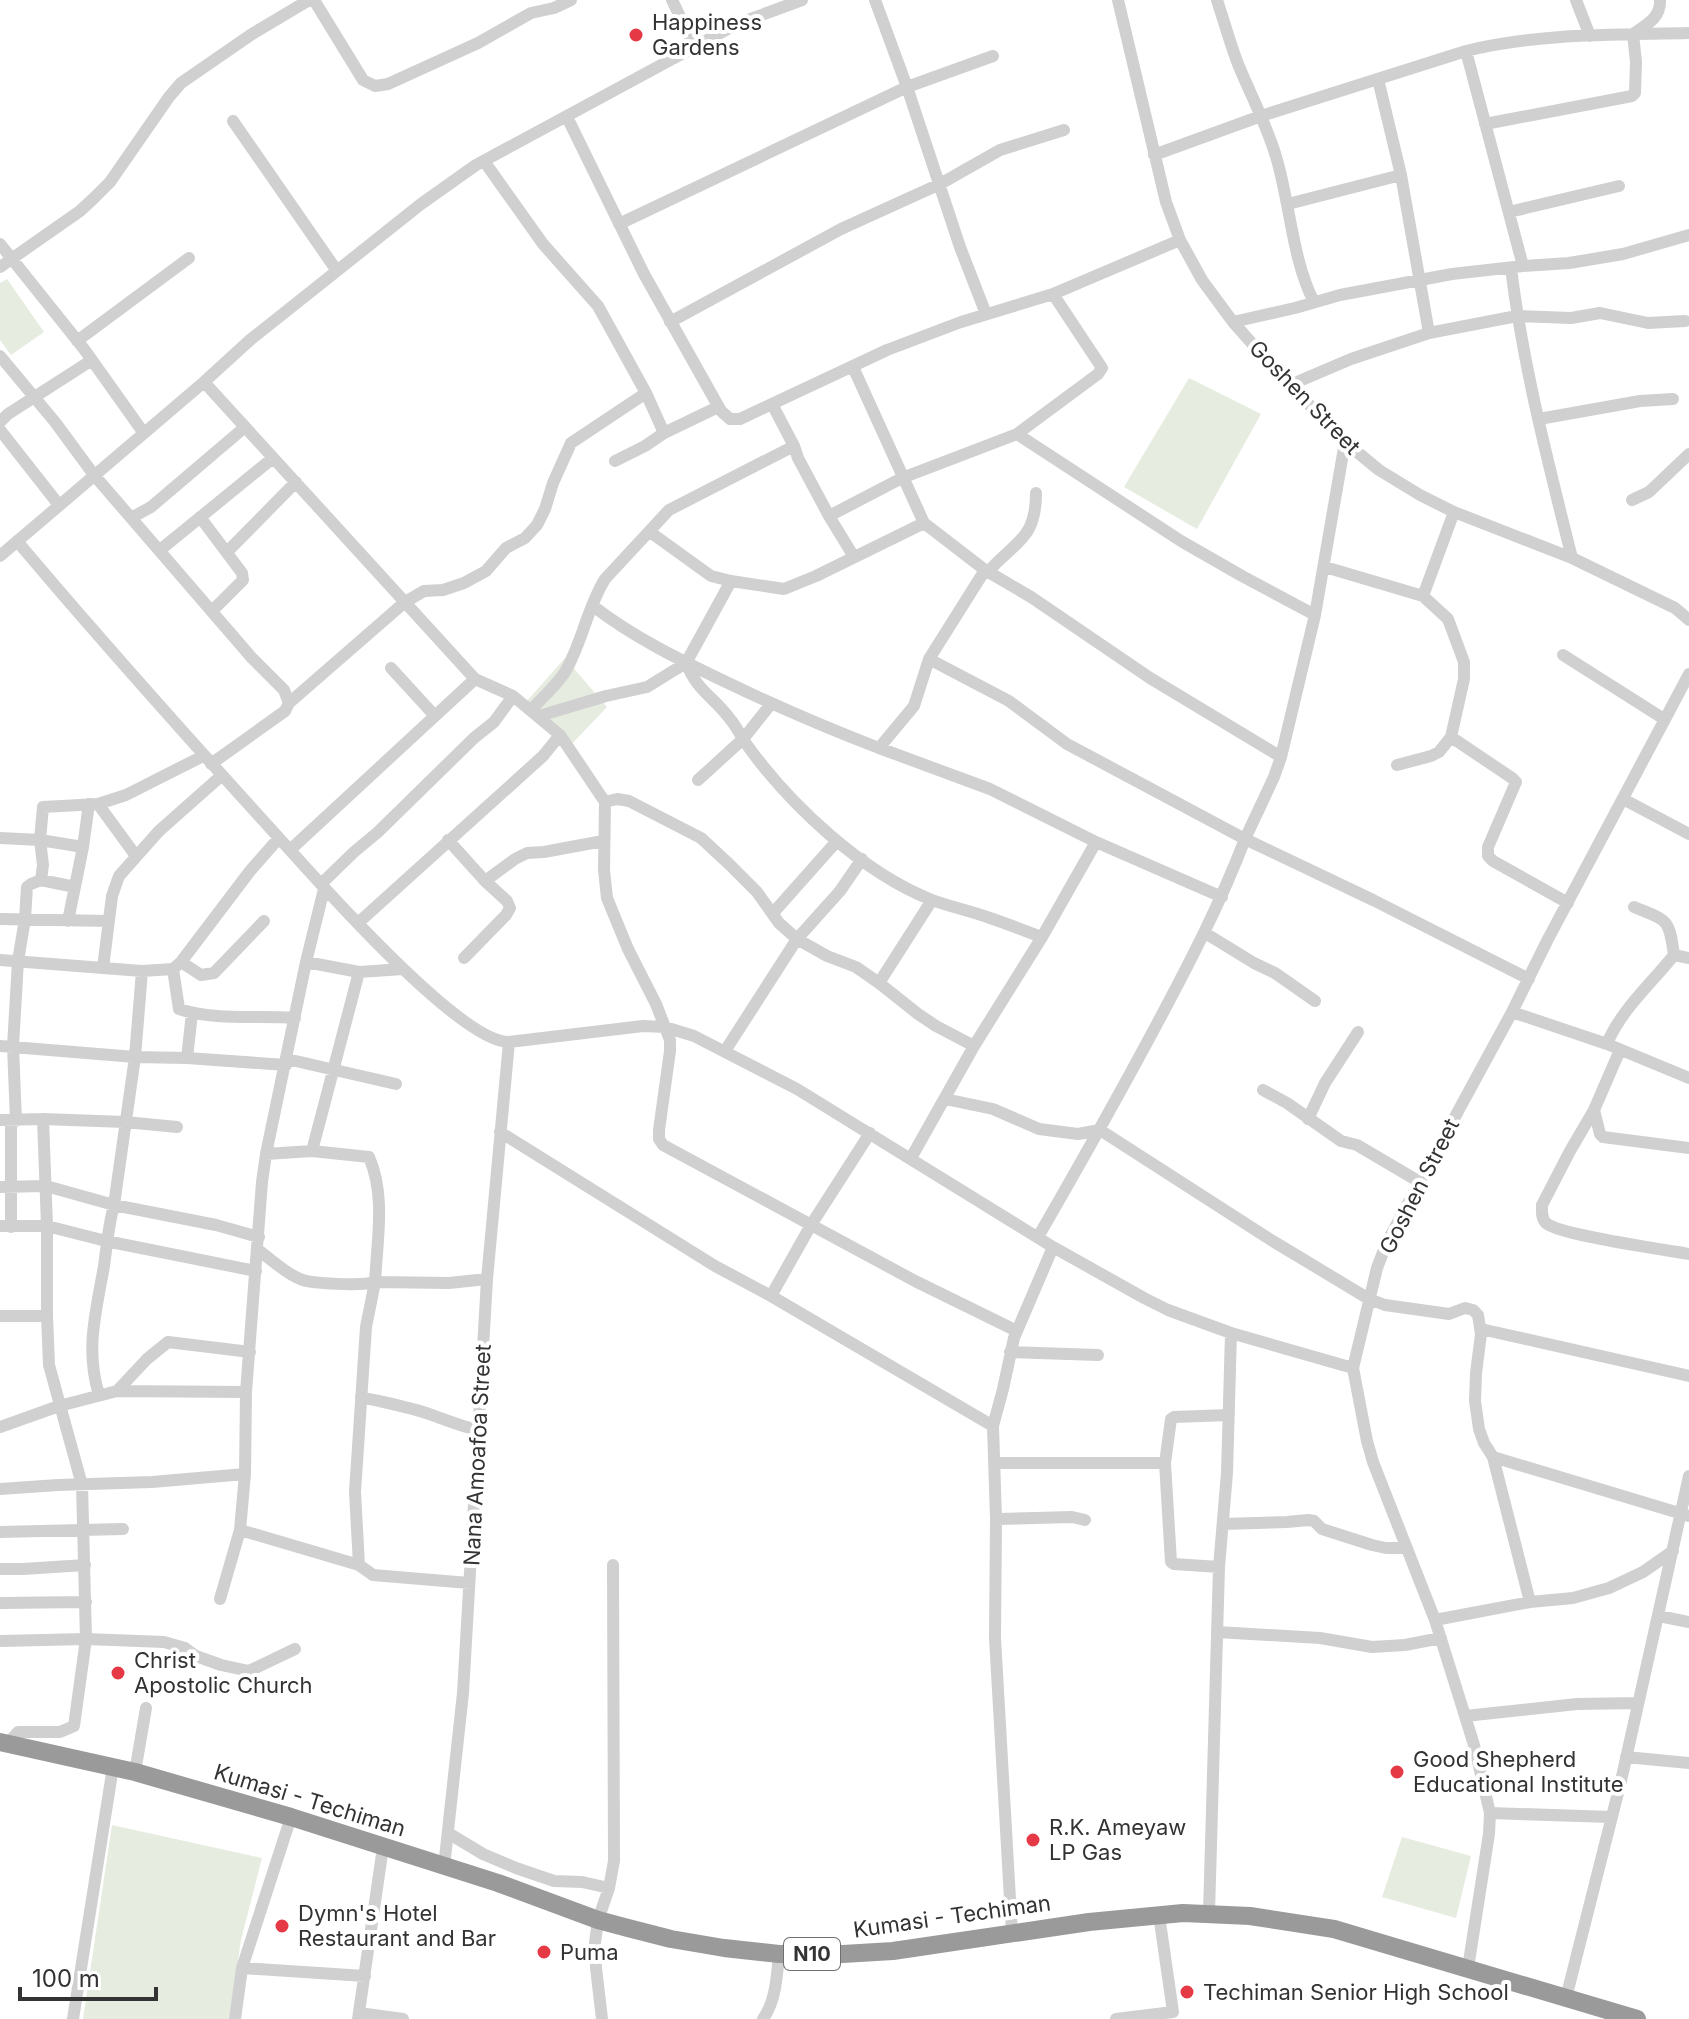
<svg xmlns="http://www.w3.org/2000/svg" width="1689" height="2019" font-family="Inter,sans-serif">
  <rect width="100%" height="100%" fill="#fff"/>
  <path fill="#e6ecdf" d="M7,279L44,332L11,355L0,340V283Z
    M1189,378L1261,414L1197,529L1124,487Z
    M565,658L607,707L569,747L526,702Z
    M112,1825L262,1858L241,1940L229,2019H83Z
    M1402,1837L1471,1856L1456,1918L1382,1897Z"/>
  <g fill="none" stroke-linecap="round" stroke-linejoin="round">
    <path stroke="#d0d0d0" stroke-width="12" d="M314,0L363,80L375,86L388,84L478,43L531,13L554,8L571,0
      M672,0L695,48
      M1118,0L1166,202L1180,240L1202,280L1233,322L1272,366L1345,442L1379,470L1420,495L1454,512L1572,558L1675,608L1689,620
      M1217,0C1224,21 1230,43 1238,64C1251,96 1268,127 1277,160C1290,205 1293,262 1314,302
      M1576,0L1590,36
      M1466,51C1538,33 1615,35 1689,33
      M1378,79L1401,175L1429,333
      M567,117L644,274L721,411L730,419H740L887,350L961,322L1053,294L1180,240
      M233,121L337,271
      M1485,124L1632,96L1635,93L1636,62L1633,34C1646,25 1661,18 1660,0
      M1154,155L1261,116L1466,51L1523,266L1452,274L1340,295L1295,308L1233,322
      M484,161L543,244L598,306L646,393L664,433
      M1288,204L1401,175
      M1509,212L1619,186
      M619,224L907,87L875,0
      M0,244L84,349L143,432
      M1523,266L1569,263L1623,254L1689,235
      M0,267L80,211L93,199L110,182L169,97L181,83L252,34L309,0
      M1511,268C1523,366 1548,462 1572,558
      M986,314L960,247L907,87L993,56
      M670,322L841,229L940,184L1000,150L1064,130
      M77,341L189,258
      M0,356L55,422L94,475L252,658L284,690L289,703
      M204,382L475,679L513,696L560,735L605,802L604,870L607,898L628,949L656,1004L670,1040V1051L659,1130V1139L663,1145L915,1281L1017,1331
      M1290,385L1351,359L1429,333L1517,316L1571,318L1600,313L1648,323L1685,321
      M772,404L794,446
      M1539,419L1640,401L1673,399
      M0,422L8,414L92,360
      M0,430L59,505
      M615,461L645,446L664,433L718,407
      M1632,500L1649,492L1689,454
      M829,516L854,557
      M200,517L242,573L243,580L212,611
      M131,518L151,507L245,427
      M924,523L985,570L929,659L1009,701L1067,744L1245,839L1274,777L1281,757
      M650,532L711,576L731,581L784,589L816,576L924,523L853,367
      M17,541C102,642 190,740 279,838C316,879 459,1042 509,1042L643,1026L665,1027L694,1036L797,1089L1053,1247L1144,1298L1168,1310L1231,1333L1353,1368
      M160,550L273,458
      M227,552L296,482
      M0,556L204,382L250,340L421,204L476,165L737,24L802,0
      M1325,567L1423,596L1454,512
      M985,570L1031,597L1150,678L1281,757L1315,615L1242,576L1181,541L1017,434
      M988,572C1015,541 1036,540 1036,493
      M593,606C633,637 680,660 726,682C776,706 827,728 879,748L914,706L929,659
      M1315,615L1345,442
      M1563,655L1664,719
      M686,663C698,692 713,696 730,719C737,727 741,737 747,745C790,805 863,873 932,900C951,907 971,911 990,918C1008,924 1025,931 1042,937
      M391,668L435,716
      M531,710C542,698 556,686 565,672C582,643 587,608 605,579L669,510L794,446L798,458L829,516L902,478L1017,434L1098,374L1102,368L1053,294
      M539,716L606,696L647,687L686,663L731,581
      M1451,737L1512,778L1516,782L1488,847V856L1493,861L1568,903
      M879,748L990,789L1096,842
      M211,764L285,711L289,703L405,602L424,591L443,590L464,583L486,571L506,548L525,538L537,525L545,509L553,483L571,443L646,393
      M1397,765L1431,756L1439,752L1451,737L1464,679V662L1448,619L1423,596
      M698,780L743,739L771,704
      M1623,799L1689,834
      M605,802L617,799L629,801L701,838L729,864L757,892L779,923L797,939L827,956L856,967L879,983L918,1014L936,1026L974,1046
      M98,804L136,856
      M0,838L40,840L43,807L98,804L126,795L203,756
      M448,840L485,881L507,901L510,908L506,915L464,958
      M290,850L475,679
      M41,880L75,887
      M485,881L515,859L527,853L544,852L603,841
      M321,884L354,852L378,832L474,738L494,722L513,696
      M324,889L306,962L266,1154L262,1182L246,1392L245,1474L240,1530L359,1565L373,1575L469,1583
      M1634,907C1668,921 1669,918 1674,955
      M773,913L837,841
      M0,919L109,921
      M68,921L83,847L89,804
      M358,923L543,756L560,735
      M1205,933L1254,963L1275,973L1315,1001
      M0,960L142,971L173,969L181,962L250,871L279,838
      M181,962L201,975L214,973L264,921
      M306,962L359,972L403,969
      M103,968L112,896L119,876L159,831L221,776
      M173,969L179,1009C216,1021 257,1015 295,1018
      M879,983L932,900
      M1512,1012L1607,1044L1689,1078
      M1607,1044C1620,1011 1651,984 1674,955L1689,958
      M0,1046L135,1057L187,1058L286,1065
      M1620,1050L1594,1110L1570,1151L1542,1205C1542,1211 1541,1218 1546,1223C1559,1235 1666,1250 1689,1254
      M725,1051L797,939L840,891L862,859
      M187,1058L192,1013
      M287,1059L396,1084
      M1263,1090L1287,1103L1341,1141L1357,1145L1418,1181
      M945,1099L993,1109L1039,1129L1078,1134L1100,1130L1271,1240L1369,1299L1385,1305L1449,1314L1465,1308L1473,1310L1478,1315L1481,1334L1476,1373L1475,1401L1479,1429L1484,1443L1493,1457L1530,1602
      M1594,1110L1600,1134L1603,1137L1689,1148
      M1308,1119L1325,1083L1358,1032
      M0,1120L43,1119L125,1122L177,1127
      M16,1121L13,1046L18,961L25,919L27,887L31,884L41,880L43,865L40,840L83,847
      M500,1132L715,1266L771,1296L993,1426L1003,1389L1014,1338L1053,1247
      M312,1151L359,972
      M911,1158L974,1046L1042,937L1096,842L1222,897
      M0,1187L46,1186L114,1205L216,1225L259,1237
      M0,1226H47L106,1241L256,1271
      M11,1227V1121
      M1038,1237C1079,1166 1119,1095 1158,1022C1190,962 1221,902 1245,839L1373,900L1529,979
      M258,1250C271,1259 285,1273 300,1279C311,1284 363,1286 375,1282C377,1240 386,1196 369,1157L312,1151L266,1154
      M771,1296L811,1225L870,1133
      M0,1316H47
      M1481,1329L1689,1376
      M1010,1352L1098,1355
      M117,1391L246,1392
      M99,1395C85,1349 96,1312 104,1266C107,1245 108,1227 114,1205L135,1057L142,971
      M361,1397C382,1402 403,1406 423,1412C442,1418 459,1426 478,1430
      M993,1426L996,1519L995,1638L1012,1934
      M0,1427L59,1406L117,1391L147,1359L168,1342L250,1352
      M1493,1457L1689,1516
      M995,1463H1165
      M0,1489L58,1485L152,1482L245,1474
      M996,1519L1072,1517L1085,1520
      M1223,1524L1287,1522L1308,1520L1314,1521L1322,1529L1372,1545L1386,1548H1406
      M0,1532L123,1529
      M359,1565L355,1492L366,1327L375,1282L449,1283L487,1279
      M1219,1567L1174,1564L1171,1562L1165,1463L1171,1419L1174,1417L1229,1415
      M0,1569H23L85,1565
      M220,1599L240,1530
      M0,1603L86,1602
      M1659,1616L1689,1622
      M1435,1620L1530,1602L1573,1598L1609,1588L1643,1572L1673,1551
      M1217,1632L1320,1638L1372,1647L1405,1645L1441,1638
      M0,1641L86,1639L164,1642L185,1648L196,1656L221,1665L249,1671L295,1649
      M1465,1716L1577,1704L1638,1703
      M8,1743L18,1732H60L74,1726L86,1639L82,1485L49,1365L47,1316V1226L43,1119
      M1626,1757L1689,1763
      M135,1772L146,1708
      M1490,1813L1611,1817
      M448,1833L483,1854L516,1868L554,1881L582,1882L609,1888
      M444,1867L463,1693L487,1279L509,1042
      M1209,1913L1219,1567L1227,1473L1231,1333
      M242,1968L365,1976
      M1468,1968L1489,1834L1490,1813L1474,1745L1465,1716L1435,1620L1373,1462L1367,1441L1353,1368L1377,1268L1387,1242L1512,1012L1547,941L1689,674
      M1566,1998L1621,1781L1689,1476
      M359,2013L403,2019
      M73,2019L113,1767
      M235,2019L242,1968L291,1817
      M358,2019L383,1847
      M602,2019L596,1968L595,1943L598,1920L609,1888L614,1861L613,1565
      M763,2019C776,2001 777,1975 779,1954
      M1116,2019L1173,2012L1159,1915"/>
    <path stroke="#9a9a9a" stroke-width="18" d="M0,1742L135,1772L291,1817L498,1883L598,1920L628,1928L671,1939L724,1948L779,1954H843L893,1951L1089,1922L1183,1913L1250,1916L1334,1929L1637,2019"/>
  </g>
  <g fill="#e63946" stroke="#fff" stroke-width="3">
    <circle cx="636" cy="35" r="8"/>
    <circle cx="118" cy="1673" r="8"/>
    <circle cx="1397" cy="1772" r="8"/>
    <circle cx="1033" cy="1840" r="8"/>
    <circle cx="282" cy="1926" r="8"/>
    <circle cx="544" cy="1952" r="8"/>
    <circle cx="1187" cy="1992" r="8"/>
  </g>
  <g text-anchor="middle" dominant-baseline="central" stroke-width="8" stroke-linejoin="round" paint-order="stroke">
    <rect fill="#fff" stroke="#707070" stroke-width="2" x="784" y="1938" width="56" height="32" rx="6"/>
    <g font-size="20" font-weight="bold" fill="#333">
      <text x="812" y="1954">N10</text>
    </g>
    <g font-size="22" fill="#333" stroke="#fff" text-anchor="start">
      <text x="652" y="22">Happiness<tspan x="652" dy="25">Gardens</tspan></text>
      <text x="134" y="1660">Christ<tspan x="134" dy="25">Apostolic Church</tspan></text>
      <text x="1413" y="1759">Good Shepherd<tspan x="1413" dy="25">Educational Institute</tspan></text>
      <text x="1049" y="1827">R.K. Ameyaw<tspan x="1049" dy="25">LP Gas</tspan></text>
      <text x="298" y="1913">Dymn's Hotel<tspan x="298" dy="25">Restaurant and Bar</tspan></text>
      <text x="560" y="1952">Puma</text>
      <text x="1203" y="1992">Techiman Senior High School</text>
    </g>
    <g font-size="22" fill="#333" stroke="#fff">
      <text transform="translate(1305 397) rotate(46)">Goshen Street</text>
      <text transform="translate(1419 1186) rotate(-63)">Goshen Street</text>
      <text transform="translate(477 1455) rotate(-87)">Nana Amoafoa Street</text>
      <text transform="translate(310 1800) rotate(17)">Kumasi - Techiman</text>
      <text transform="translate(952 1916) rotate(-8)">Kumasi - Techiman</text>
    </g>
  </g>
  <path d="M20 1987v12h136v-12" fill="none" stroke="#333333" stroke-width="4"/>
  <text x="32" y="1987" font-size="24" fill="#333333" stroke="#ffffff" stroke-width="6" paint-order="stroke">100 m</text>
</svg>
